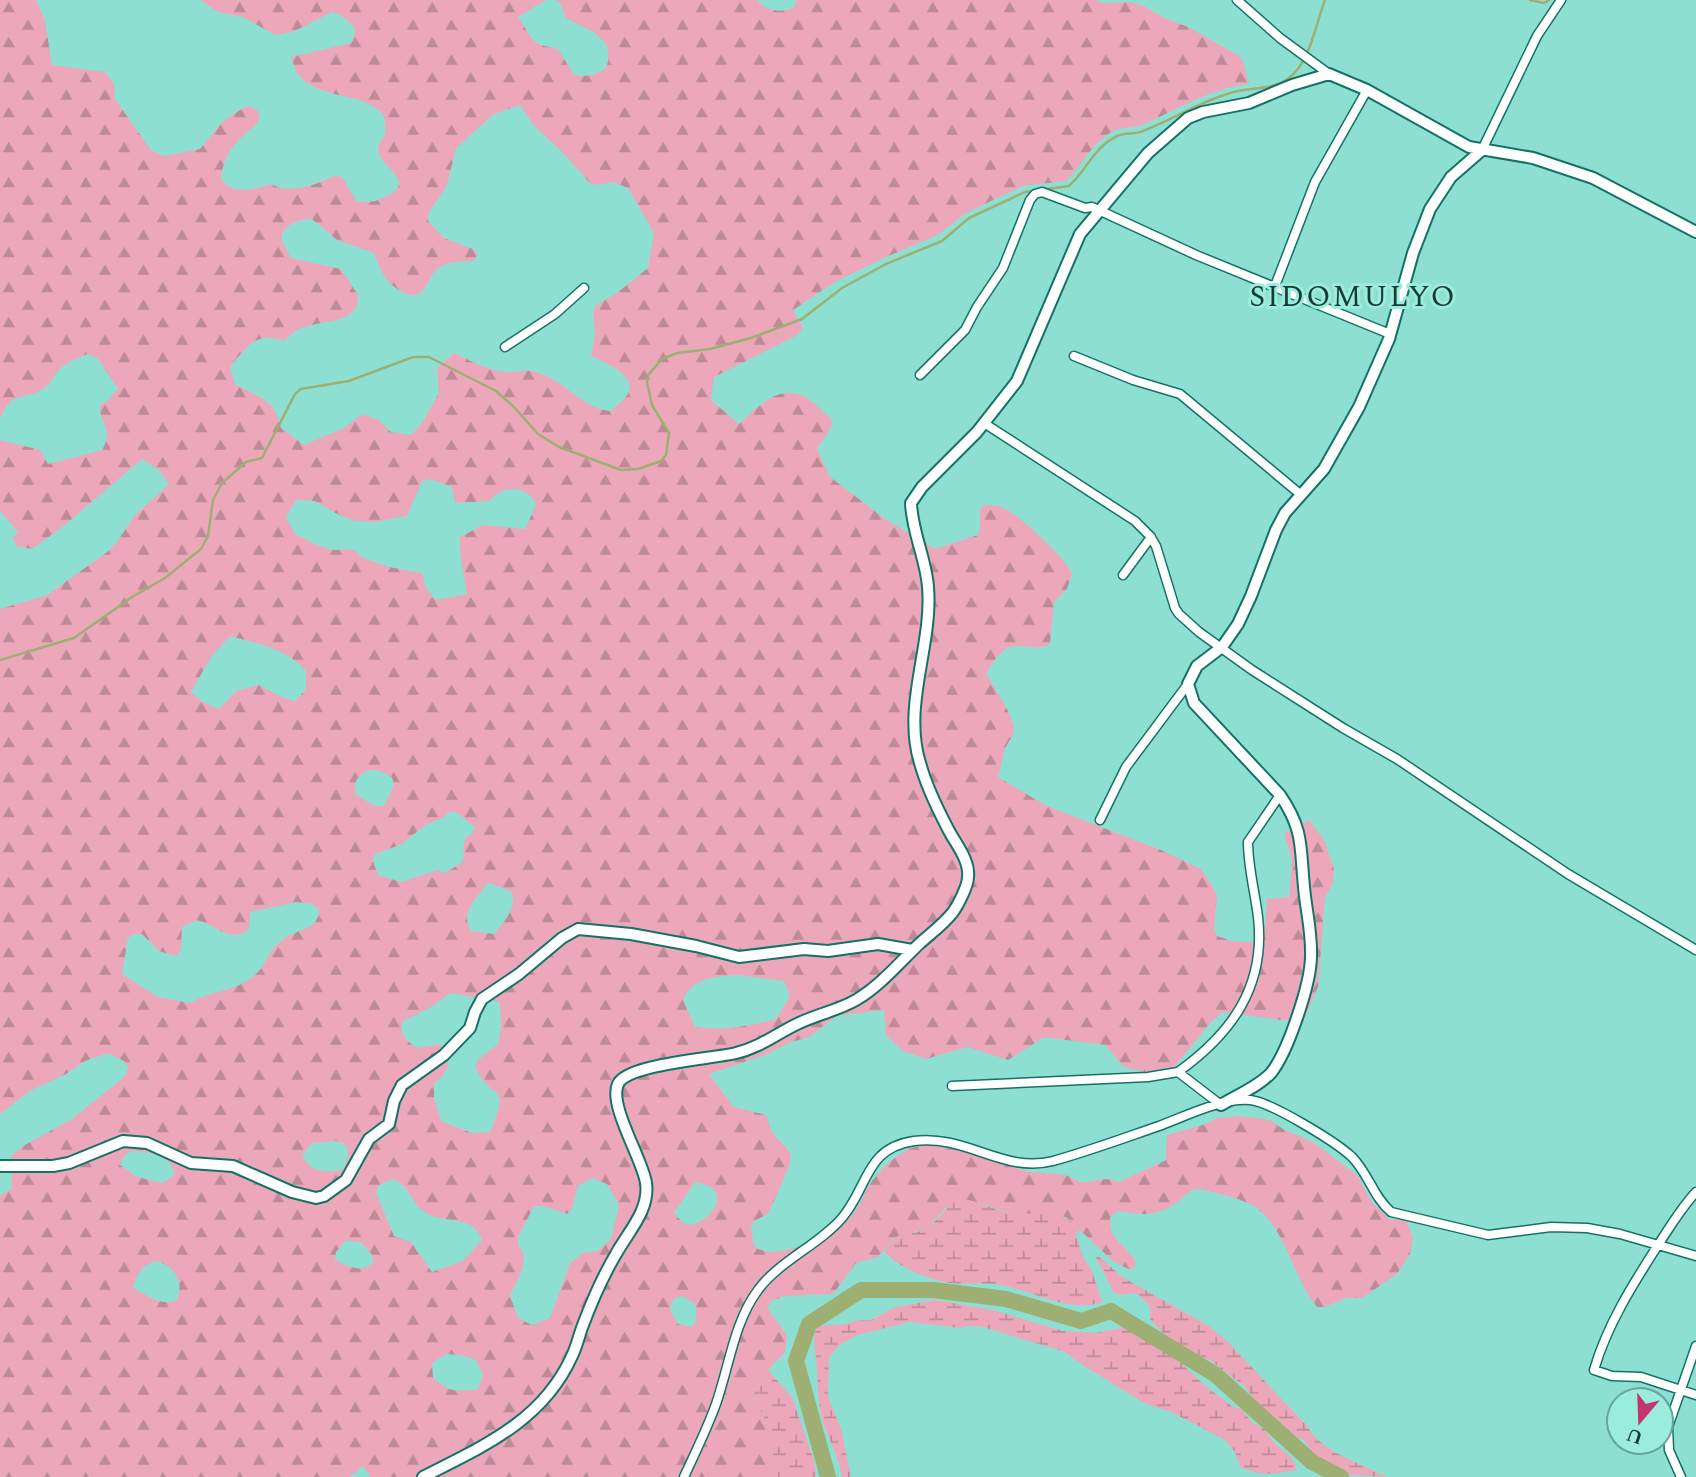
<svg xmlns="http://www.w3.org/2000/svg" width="1696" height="1477" font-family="Spectral,serif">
  <defs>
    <pattern id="forest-firs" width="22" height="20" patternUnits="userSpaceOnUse" patternTransform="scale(1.75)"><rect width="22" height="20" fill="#eca8ba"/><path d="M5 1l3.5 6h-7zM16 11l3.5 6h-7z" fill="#be8a98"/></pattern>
    <pattern id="wetland-marsh" width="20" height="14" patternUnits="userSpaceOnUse" patternTransform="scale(1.75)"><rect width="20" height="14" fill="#eca8ba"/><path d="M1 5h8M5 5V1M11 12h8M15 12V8" fill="none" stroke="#be8a98"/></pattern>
  </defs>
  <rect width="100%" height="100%" fill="#8de0d1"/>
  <path fill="url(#forest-firs)" fill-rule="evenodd" d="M0,0H36L45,21L52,65L105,72L114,84L115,99L151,150L164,156L200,149L223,121L243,108L250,106L257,110L260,117C257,126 252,127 245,134C229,149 224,158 221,179C233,195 254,190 271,184C290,195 318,184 336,175L343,178L356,201C370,203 375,202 387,196C419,179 377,168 378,148C378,143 384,138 385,133C386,128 385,121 384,116C368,92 321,100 300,77C295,72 294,64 291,57L351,43L355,33L353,25L340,15L332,12L295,31L275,35L243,17L218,12L200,0H546L518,17L533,40L541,45L558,49L574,75C585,77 604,76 608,62C609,57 607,49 607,45L595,33L566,18L560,3L555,0H757C766,11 782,14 794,7L797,0H1094L1102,3L1130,2L1144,6L1165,18L1188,27L1238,55L1243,61L1249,84C1210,88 1177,110 1142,125C1131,129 1120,126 1110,133C1090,146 1082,165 1066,181L1023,186L966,213L938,235L884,258L835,282L793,310L803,328L796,336L714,377L711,400L739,424C755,409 778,384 803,396C814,401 824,413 833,421L827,435L817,448L829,476L885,519L935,549L978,535C983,524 977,515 982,505C990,505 997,505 1004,508C1018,514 1068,560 1072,574L1067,589L1054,602L1050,644C1033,653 1018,640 1004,650C997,655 991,666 986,673L1008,711L1014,727L1013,735L1005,748L998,777L1047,806L1161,850L1201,869L1214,889L1217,897L1214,928L1217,936L1232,941L1264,943L1267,899L1289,897L1292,860L1284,834L1309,820L1324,840L1334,869L1333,884L1325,897L1318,987L1304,1019L1281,1020L1223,1012L1211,1022L1175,1066L1145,1072L1124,1067L1105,1045L1051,1038H1043L1008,1060L967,1047L926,1059L903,1051L886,1035L884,1010L837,1016L809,1037L791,1042L765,1055L709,1074L734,1107L766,1115C769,1120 769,1125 771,1130C776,1140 789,1146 791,1157C792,1162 772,1206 768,1214L754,1221L751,1228L754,1246C776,1265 836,1233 853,1214C860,1206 863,1195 869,1186C878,1171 892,1158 907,1150C937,1135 995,1164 1026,1171C1038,1174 1059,1172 1068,1176C1074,1178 1076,1182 1082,1182C1095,1182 1107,1175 1119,1182L1166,1160L1167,1135L1203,1125L1217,1118L1240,1116L1270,1120L1283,1129L1313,1142L1357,1175L1372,1202L1390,1220H1406L1413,1238L1410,1254L1397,1274L1362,1298H1346L1325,1307H1317C1293,1278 1284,1223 1252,1205C1237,1197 1216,1193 1199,1189C1189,1189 1184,1197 1176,1203C1157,1217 1140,1215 1118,1211L1110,1217C1109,1242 1125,1243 1137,1263L1131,1270L1114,1262L1066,1217L1012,1213L972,1201L945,1208L928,1228L894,1238L878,1257L856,1263L833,1294L784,1296L770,1302L768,1309L787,1335L785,1352L757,1382L752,1397C770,1420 773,1448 775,1477H371L363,1466L350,1477H0V1196L12,1188L11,1156L23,1146L72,1119L125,1076L128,1068L124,1061L108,1053L85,1061L66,1074L30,1091L0,1114V609L47,595L106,553L117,542L135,515L169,484L160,471L142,459L65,525L32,549L16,546L13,538L18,532L0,511V440L40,450L48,464L102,450C115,428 99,424 100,405L107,401L118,389L98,359L87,354C78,358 65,363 58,371C54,375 52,381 48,385C28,403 13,386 0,419ZM520,105L535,127L561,151L590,183L597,185L613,182L628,188L654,233L648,268L617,293L596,305L593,313L595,335L591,356C603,362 638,375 628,394C624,400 616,406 611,411C583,409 569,385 544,375C528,368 526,372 512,372C491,373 472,361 454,353L437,368L439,393L422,423L411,435L391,432L380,421L366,415L359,416L344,428L304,445L281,428C276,400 258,397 235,384L230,367C248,345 255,332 285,341C297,322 325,325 343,318C348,316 353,311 357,307L358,295L341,269L291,258L281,238C285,223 297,220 312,219L337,240L374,253C377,260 379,268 383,274C389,285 413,305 424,289C430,281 431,273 440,267C450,261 462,262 473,261L478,255L473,249L444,238L428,221V214L447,185L456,148L494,114ZM430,479L452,487L455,503L490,501C501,484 529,485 536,505L525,529L483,525L460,537V553L467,594L436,600L426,588L422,573L389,567L361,557L356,551L348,549L333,550L317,545L295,534L286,517L296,500L315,501L339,515L355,521L374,522L407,516L422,481ZM230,636C258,644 286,648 306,671V689L295,701L281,697L259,685L236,691L219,709L203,702L191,692L211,657ZM369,770H377L392,777L394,785L384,806H374L356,794C353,781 358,775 369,770ZM448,812H456L475,827L472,834L465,838C460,864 472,858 444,873L438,870L401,882L378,875L373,861L375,854L400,845L427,824L443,818ZM488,883L511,891C518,909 504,921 494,934L471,931C459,912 477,898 488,883ZM296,902L312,904L319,909C320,929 299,929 285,938C267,950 267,965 255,975C237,991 210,991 190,1003L158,997L122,974L128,938L134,934H142L159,951L176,956L181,950L182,927L197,920C215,924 231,945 249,929L250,912ZM738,975L784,981L790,996L776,1019C749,1026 722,1031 695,1027L683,1000C692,978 716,976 738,975ZM451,993L500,1002L501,1028L498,1044L479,1059L475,1066C489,1102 513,1079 490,1132L472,1133L441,1121L434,1098V1083L441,1078L449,1065L441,1044L417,1048C406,1040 400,1036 402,1022L431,1007ZM335,1141L343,1143L348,1149V1158L343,1169C329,1174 306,1172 303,1154L312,1143ZM135,1151C152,1153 170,1155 175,1174L163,1183L137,1177L120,1165C123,1156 126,1152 135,1151ZM592,1178L607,1184L619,1205L611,1239L598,1251L583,1253L570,1263L550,1318L532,1325L518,1318L510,1295C517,1280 532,1260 518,1245V1237L534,1206H543L567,1214L572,1208L578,1186ZM392,1179C410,1184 411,1205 426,1213C447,1225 472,1213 482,1240L463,1261L432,1272L411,1242L394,1236L376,1193L378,1186ZM695,1182C732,1186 717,1219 690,1225L683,1223L674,1213ZM346,1240L362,1243L372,1255L373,1263C359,1273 349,1267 335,1260L336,1252ZM158,1261C175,1268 183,1280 178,1299C162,1308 149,1296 133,1288C136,1274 143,1263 158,1261ZM683,1296L696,1305V1321L692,1327L678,1324C672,1313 666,1310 675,1298ZM446,1354L461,1355L476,1360L483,1375L478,1389C456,1392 449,1392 433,1378L432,1363Z"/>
  <path fill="url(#wetland-marsh)" d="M965,1199C979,1203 993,1209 1008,1212C1039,1218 1052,1203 1080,1229L1076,1235L1083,1257L1092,1271L1102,1302C1070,1315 1028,1288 995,1284C976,1282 954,1286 936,1280C917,1274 897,1266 884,1251L895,1238L907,1230L914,1233C919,1231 926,1230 930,1226C943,1216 947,1202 965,1199Z
    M1095,1256L1100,1257L1122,1277L1209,1326L1228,1342L1308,1427C1320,1451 1364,1465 1387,1477L1346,1475L1317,1459L1304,1440L1286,1433L1264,1413L1245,1387L1211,1361L1171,1342L1150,1319V1307L1139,1295L1132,1293L1124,1295L1114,1293Z
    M935,1300L993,1310L1063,1331L1094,1333L1126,1327L1150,1339L1168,1350L1202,1383L1233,1407L1241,1409L1252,1422L1265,1430L1275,1444L1293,1459L1297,1470C1271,1474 1265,1477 1240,1467L1235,1452L1225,1440L1171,1412L1146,1404L1084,1366L1065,1352L983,1327L967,1326L960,1328L910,1322L857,1335L838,1346L829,1358L828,1396L841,1429L851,1477H842C839,1457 828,1438 822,1419C817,1398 818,1379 816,1358C815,1347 811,1337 818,1326L846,1324L858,1320H871L895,1307Z
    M768,1370L792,1397L814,1461L816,1477H775C773,1448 770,1420 752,1397L757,1382Z"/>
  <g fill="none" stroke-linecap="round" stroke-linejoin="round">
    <path stroke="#9daf72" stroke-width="2.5" d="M1530,0L1544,3L1549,0
      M0,660L74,638L132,597L165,578L201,549L208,536L213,500L222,483L246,462L262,458L295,394L301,389L349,381L413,357H429L496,391L514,407L538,434L559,447L621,470L638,469L661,461L666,455L669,433L652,405L647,382L648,375L662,359L677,353L710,349L751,338L802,319L842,288L886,264L942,241L969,218L1025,192L1069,186C1086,171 1094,147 1117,136C1125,132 1135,135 1143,131C1175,119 1204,99 1238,91C1259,87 1281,90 1297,70C1311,53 1317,21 1325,0"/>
    <path stroke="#9daf72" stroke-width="16" d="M828,1477L796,1361L809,1324L861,1290H933L1006,1299L1081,1321L1111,1311L1216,1375L1312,1462L1341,1477"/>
    <g stroke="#137266" stroke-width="11">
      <path id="street" d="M1237,0L1280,38L1329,74
        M1482,150L1537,36L1561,0
        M1275,286L1315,182L1367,90
        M505,347L555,314L584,288
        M1074,356L1133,380L1180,394L1300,494
        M920,375L965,330L977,307L1003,268L1030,200L1035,194L1042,192L1085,208L1092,207L1196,255L1390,334
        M984,423L1135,521L1150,536L1156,546L1175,608L1179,614L1199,632L1252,670L1343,728L1397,759L1568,874L1696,950
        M1123,575L1151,537
        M1100,820L1126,767L1188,684
        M1178,1072C1231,1034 1266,987 1258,917C1255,892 1248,867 1248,842L1280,795
        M952,1086L1148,1077L1178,1072L1221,1105
        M1696,1192C1681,1208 1670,1227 1658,1245C1633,1284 1607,1325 1594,1370L1612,1376L1641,1377L1696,1395
        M684,1477C695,1453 707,1429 716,1404C729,1367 734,1322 758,1290C778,1262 820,1244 842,1218C869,1186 865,1148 914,1141C966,1134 1004,1174 1053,1161C1089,1151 1124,1138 1159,1126C1186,1116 1221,1098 1250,1100C1271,1102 1336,1142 1352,1157C1368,1173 1374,1198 1391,1212L1488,1235L1551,1227L1587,1228L1620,1234L1696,1256
        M1681,1477L1669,1450L1668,1427L1696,1346"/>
    </g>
    <g stroke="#137266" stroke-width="14">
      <path id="secondary" d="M1221,1105C1237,1095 1258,1087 1271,1073C1288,1052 1311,983 1311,956C1312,933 1306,910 1304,887C1300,847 1304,830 1280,795L1194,703L1188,684L1197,666L1222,647L1238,624L1251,596L1276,530L1285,513L1324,469L1359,407L1389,339L1413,253L1430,209L1451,177L1482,150
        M0,1166H53L69,1163L123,1141L147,1143L191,1163L233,1166L292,1192L316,1198L324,1196L346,1180L369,1139L389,1124L394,1101L402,1085L444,1055L470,1028L475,1012L482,999L519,974L562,938L578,929L631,934L696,946L739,957L804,949L828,951L878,944L912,950
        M423,1477C482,1447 543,1421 572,1356C577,1346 579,1335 583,1325C592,1301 603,1276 616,1254C628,1232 650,1210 646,1183C643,1160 608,1105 618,1084C627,1064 712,1059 736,1053C758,1048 775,1035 795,1025C814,1015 837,1011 856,1000C880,986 899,963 919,944C930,934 944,924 953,912C958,905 968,886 968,877C970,860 955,843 948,829C937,808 926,785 920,763C902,705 933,645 928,587C926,559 912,532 911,503L922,487L977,432L1017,381L1080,234L1148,153L1188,118L1203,112L1249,103L1292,85L1329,74L1367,90L1469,147L1533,158L1593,178L1696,232"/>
    </g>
    <use href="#street" stroke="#fff" stroke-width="8"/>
    <use href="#secondary" stroke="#fff" stroke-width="10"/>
  </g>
  <g text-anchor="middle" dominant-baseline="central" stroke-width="6" stroke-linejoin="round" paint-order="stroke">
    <g font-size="30" letter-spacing="2" fill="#173a34" stroke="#9aedde">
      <text x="1353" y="297">SIDOMULYO</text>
    </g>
  </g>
  <g transform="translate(1640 1421) rotate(199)"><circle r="33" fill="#9aedde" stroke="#66a59a" stroke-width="2"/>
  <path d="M0-5L12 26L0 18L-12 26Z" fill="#c1366c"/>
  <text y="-10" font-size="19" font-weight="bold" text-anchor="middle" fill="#173a34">U</text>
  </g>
</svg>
